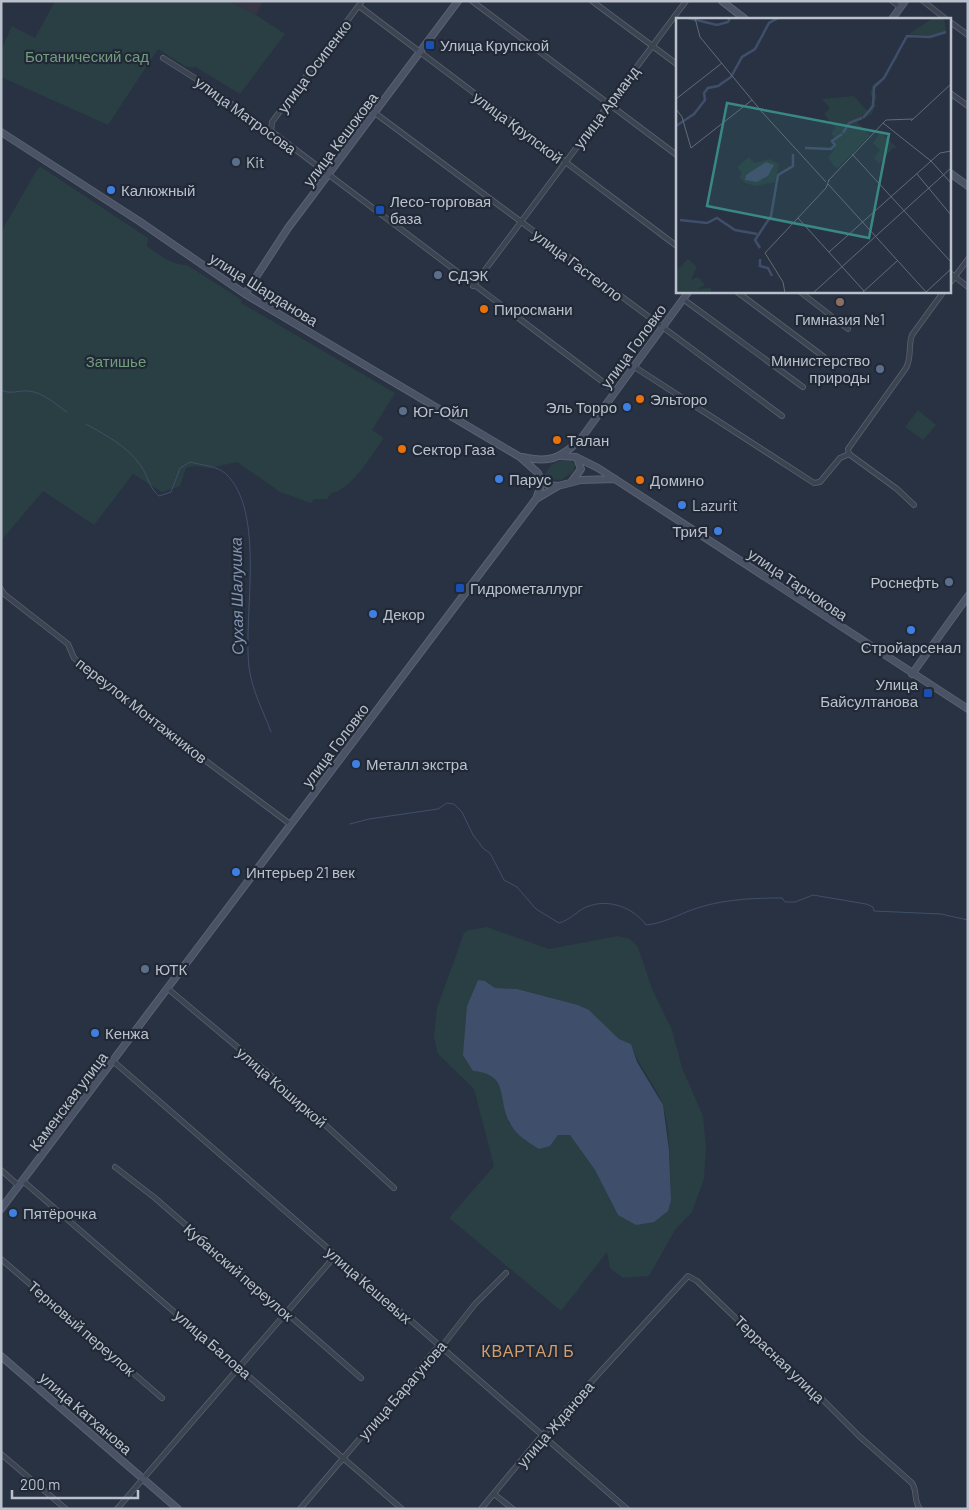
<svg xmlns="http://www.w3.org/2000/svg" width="969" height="1510" font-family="Barlow,sans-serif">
  <rect width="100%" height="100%" fill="#283242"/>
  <path fill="#373443" d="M229,1H263L256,15Z"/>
  <path fill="#2a3f43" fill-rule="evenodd" d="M52,1H229L256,15L285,34L240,94L194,66L193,68L185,66L158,49L108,125L1,77V50L12,26L35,38L54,3Z
    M41,167L148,238L147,246C158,254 173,266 187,265L242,300L241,303L395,393L372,430L384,438C373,453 350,492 331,493L327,499H314L311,503L280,492L237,462L210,468L195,466L186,468L180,486L162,492L133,474L94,525L43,491L1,541V232L38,168Z
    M918,410L936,425L923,440L905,427Z
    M560,461H570L575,464L573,472L561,480L548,479L545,474L551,465Z
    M487,927L549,949L618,936L630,939L638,947L652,989L672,1030L682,1068L703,1116L706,1147L704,1179L692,1212L675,1230L649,1276L623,1278L610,1268L607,1252L561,1311L449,1218L494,1166L474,1089L438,1054L434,1036L437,1008L464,933L469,930ZM478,980L485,981L495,988L517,989L578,1005L589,1010L619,1039L631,1044C638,1066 654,1082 662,1103C671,1126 670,1174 671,1200L618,1215L595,1170L570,1135H558L550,1146L509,1123C505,1106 503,1083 488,1072L467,1019V1006Z"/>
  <path fill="#3f4f6b" d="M478,980L485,981L495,988L517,989L578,1005L589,1010L619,1039L631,1044L637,1062L663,1105L669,1150L671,1200L668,1211L654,1222L636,1225L618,1215L595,1170L570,1135H558L550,1146L539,1149C528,1142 516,1135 510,1123C497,1099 510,1074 473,1071L463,1055L467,1006Z"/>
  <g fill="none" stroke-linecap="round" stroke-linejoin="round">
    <path stroke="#3f4f6b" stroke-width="1" d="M1,390C11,395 18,390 29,391C44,393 55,404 67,412
      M86,424C107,436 126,445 141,466C148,476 149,488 159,496L171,492L180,468L190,462C201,465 218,466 226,474C266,512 243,616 249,667C252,691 263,710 271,732
      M350,824L369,819L438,809L447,803L454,804L462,812L473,835L484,849L490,853L504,880L517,887L536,909L559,923C570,920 576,912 586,907C608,898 633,907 646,925C667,923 684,911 704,906C729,899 756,898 782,898L785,902H795L813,895L866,904L873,907L874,911L941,914L968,920"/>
    <g stroke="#5b626f" stroke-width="6">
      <path id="street" d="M472,1L678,156
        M592,1L678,65
        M892,1L901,8
        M923,1L946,19
        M359,6L678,247
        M950,22L968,35
        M163,58L209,87L264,129L271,131L615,391
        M950,93L968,106
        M375,113L782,416
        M271,131L272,122L362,1
        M950,273L968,287
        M950,283L968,259
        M473,286L686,1
        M736,291L824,357
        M799,291L848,329
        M683,299L803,387
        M633,366L814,483L820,482L840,458L849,454L897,489L914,505
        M849,454L848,449L906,368C912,357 908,346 912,335L944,291
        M1,589L4,594L68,644L74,658L130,704L290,824
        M167,988L273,1077L394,1188
        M113,1061L627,1509
        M115,1167L155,1198L361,1378
        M1,1170L19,1186
        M23,1181L402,1509
        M1,1259L162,1398
        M1,1454L66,1509
        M494,1494L513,1509
        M117,1509L335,1256
        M300,1509L436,1349L443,1345L475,1304L506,1273
        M481,1509L539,1439L688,1276L697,1281L792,1372L808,1385L859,1436L912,1483C918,1492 913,1500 920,1509"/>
    </g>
    <g stroke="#5b626f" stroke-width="8">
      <path id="secondary" d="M722,1L745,19
        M892,19L905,1
        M1,132L139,221L245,294L520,457L538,473L542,483L536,499L1,1209
        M950,173L968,186
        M245,294L288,228L458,1
        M561,456L576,457L598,468L968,709
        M522,457C550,463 559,459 580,440L689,291
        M542,479L548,485L558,486L581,480L615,479
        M572,481L581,469L577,458
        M536,499L558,486
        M912,674L968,596
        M1,1356L178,1509"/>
    </g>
    <use href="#street" stroke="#3c4452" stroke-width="4.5"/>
    <use href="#secondary" stroke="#4a5365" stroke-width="6"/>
  </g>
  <g fill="#1a4fb4" stroke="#212937" stroke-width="2">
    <rect x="425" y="40" width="10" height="10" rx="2.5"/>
    <rect x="375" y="205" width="10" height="10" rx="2.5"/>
    <rect x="455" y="583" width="10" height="10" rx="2.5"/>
    <rect x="923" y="688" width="10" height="10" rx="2.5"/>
  </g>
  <g fill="#5c6f8a" stroke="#212937" stroke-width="2">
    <circle cx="236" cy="162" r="5"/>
    <circle cx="438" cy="275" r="5"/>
    <circle cx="880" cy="369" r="5"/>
    <circle cx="403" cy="411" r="5"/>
    <circle cx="949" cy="582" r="5"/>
    <circle cx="145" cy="969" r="5"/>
  </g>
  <g fill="#3f7fe0" stroke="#212937" stroke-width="2">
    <circle cx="111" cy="190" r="5"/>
    <circle cx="627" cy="407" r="5"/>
    <circle cx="499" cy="479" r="5"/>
    <circle cx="682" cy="505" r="5"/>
    <circle cx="718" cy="531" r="5"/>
    <circle cx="373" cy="614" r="5"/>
    <circle cx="911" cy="630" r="5"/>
    <circle cx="356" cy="764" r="5"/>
    <circle cx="236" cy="872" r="5"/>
    <circle cx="95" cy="1033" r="5"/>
    <circle cx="13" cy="1213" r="5"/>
  </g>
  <circle fill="#8d6e63" stroke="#212937" stroke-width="2" cx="840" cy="302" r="5"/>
  <g fill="#e8710a" stroke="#212937" stroke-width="2">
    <circle cx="484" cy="309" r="5"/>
    <circle cx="640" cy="399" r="5"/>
    <circle cx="557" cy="440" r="5"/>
    <circle cx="402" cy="449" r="5"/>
    <circle cx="640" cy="480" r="5"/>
  </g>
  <g text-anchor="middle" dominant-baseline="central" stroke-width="4.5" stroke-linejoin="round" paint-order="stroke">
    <g font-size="15" fill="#bac0cc" stroke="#212937" text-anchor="start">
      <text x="440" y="45">Улица Крупской</text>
      <text x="246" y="162">Kit</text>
      <text x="121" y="190">Калюжный</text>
      <text x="390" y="201">Лесо-торговая<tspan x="390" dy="17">база</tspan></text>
      <text x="448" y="275">СДЭК</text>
      <text x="494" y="309">Пиросмани</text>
      <text x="840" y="319" text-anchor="middle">Гимназия №1</text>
      <text x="870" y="360" text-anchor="end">Министерство<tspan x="870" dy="17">природы</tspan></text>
      <text x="650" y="399">Эльторо</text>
      <text x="617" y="407" text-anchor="end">Эль Торро</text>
      <text x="413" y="411">Юг-Ойл</text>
      <text x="567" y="440">Талан</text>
      <text x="412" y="449">Сектор Газа</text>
      <text x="509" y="479">Парус</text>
      <text x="650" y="480">Домино</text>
      <text x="692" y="505">Lazurit</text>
      <text x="708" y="531" text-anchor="end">ТриЯ</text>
      <text x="939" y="582" text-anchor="end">Роснефть</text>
      <text x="470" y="588">Гидрометаллург</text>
      <text x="383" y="614">Декор</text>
      <text x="911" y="647" text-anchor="middle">Стройарсенал</text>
      <text x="918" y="684" text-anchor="end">Улица<tspan x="918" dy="17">Байсултанова</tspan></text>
      <text x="366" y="764">Металл экстра</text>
      <text x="246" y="872">Интерьер 21 век</text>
      <text x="155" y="969">ЮТК</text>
      <text x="105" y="1033">Кенжа</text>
      <text x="23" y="1213">Пятёрочка</text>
    </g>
    <g font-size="15" fill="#729c7d" stroke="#212937">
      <text x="87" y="56">Ботанический сад</text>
      <text x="116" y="361">Затишье</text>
    </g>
    <g font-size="15" fill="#bac0cc" stroke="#212937">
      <text transform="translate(314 66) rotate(-53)">улица Осипенко</text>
      <text transform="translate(606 107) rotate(-53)">улица Арманд</text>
      <text transform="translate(246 115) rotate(36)">улица Матросова</text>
      <text transform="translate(518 127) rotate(37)">улица Крупской</text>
      <text transform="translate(340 139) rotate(-53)">улица Кешокова</text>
      <text transform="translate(578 265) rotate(37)">улица Гастелло</text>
      <text transform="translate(264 289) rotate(32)">улица Шарданова</text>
      <text transform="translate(633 346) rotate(-54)">улица Головко</text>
      <text transform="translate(798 584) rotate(34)">улица Тарчокова</text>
      <text transform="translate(142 710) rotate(38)">переулок Монтажников</text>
      <text transform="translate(335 745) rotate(-53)">улица Головко</text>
      <text transform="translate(282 1087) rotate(41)">улица Коширкой</text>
      <text transform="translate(68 1101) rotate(-53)">Каменская улица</text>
      <text transform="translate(239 1272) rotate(41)">Кубанский переулок</text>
      <text transform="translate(369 1285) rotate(41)">улица Кешевых</text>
      <text transform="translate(82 1328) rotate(41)">Терновый переулок</text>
      <text transform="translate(213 1344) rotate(41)">улица Балова</text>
      <text transform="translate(780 1359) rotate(44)">Террасная улица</text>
      <text transform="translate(402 1390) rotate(-49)">улица Барагунова</text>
      <text transform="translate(86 1413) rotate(41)">улица Катханова</text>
      <text transform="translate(555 1424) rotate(-49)">улица Жданова</text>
    </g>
    <g font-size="16" font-style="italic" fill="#8295b2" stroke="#212937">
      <text transform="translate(236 596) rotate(-91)">Сухая Шалушка</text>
    </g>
    <g font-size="16" letter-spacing="1" fill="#d39e6d" stroke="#212937">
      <text x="528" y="1350">КВАРТАЛ Б</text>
    </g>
  </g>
  <g transform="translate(676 18)">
    <rect width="275" height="275" fill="#283242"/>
    <path d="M257,0H268L270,13L255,18L233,16ZM223,38L197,74L201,78L198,86L203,89L199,88L196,96L181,104L194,117L162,150L158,148L152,139L158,132L159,120L155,115L159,110L148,96L154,90L146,81L178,78L192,94L197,80L194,76L197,66L206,61L217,41ZM205,114L221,130H217L203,146L198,140L204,132L197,125ZM73,139L78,145L93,141L103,146L99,164L79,168L69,165L63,159L66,155L61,149ZM90,144L97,148L92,158L86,162L75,155ZM12,241L21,249L15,262L22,259L29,267L21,271L35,270V275H0V253Z" fill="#2a3f43" fill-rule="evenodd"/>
    <path d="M90,144L98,147L92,158L81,164L69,162L70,157Z" fill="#3f4f6b"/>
    <path fill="none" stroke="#3f4f6b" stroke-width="2.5" d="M12,0L41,7L52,4L54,0M187,100L197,88L198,69L208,60L231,18L254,19L270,14M0,108L18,96L29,82L28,75L32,70L42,68L55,59L66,39L79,31L93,5L102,0M167,115L173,105L186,100M129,130L155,131L159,127L156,123L166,116M4,202L31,205L41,200L59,212L81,216M84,230L79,222L95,198L102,157L117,148V136M84,241V248L92,250L96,258"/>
    <path fill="none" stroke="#626b79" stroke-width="1" d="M19,0L24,19L86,94L150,164M0,81L46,45M0,91L6,99L15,130L76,82M235,103L275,66M207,105L255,143L275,165M176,136L275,244M241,156L275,197M152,163L210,102L237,101M152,166L251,275M122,200L188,273M153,234L264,135L275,133M109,275L107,264L89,235L150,170L153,162M137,275L275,150M186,275L221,243M249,275L275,251"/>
    <path fill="#3a8886" fill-opacity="0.15" stroke="#3a8886" stroke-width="2.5" d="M51,85L213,116L193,220L31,188Z"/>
    <rect width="275" height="275" fill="none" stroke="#bac0cc" stroke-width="2.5"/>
  </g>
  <rect width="969" height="1510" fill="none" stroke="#bac0cc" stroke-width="5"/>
  <path d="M12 1490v8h126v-8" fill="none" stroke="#bac0cc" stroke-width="2.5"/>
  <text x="20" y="1490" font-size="15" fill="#bac0cc" stroke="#212937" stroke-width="4" paint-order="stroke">200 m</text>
</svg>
